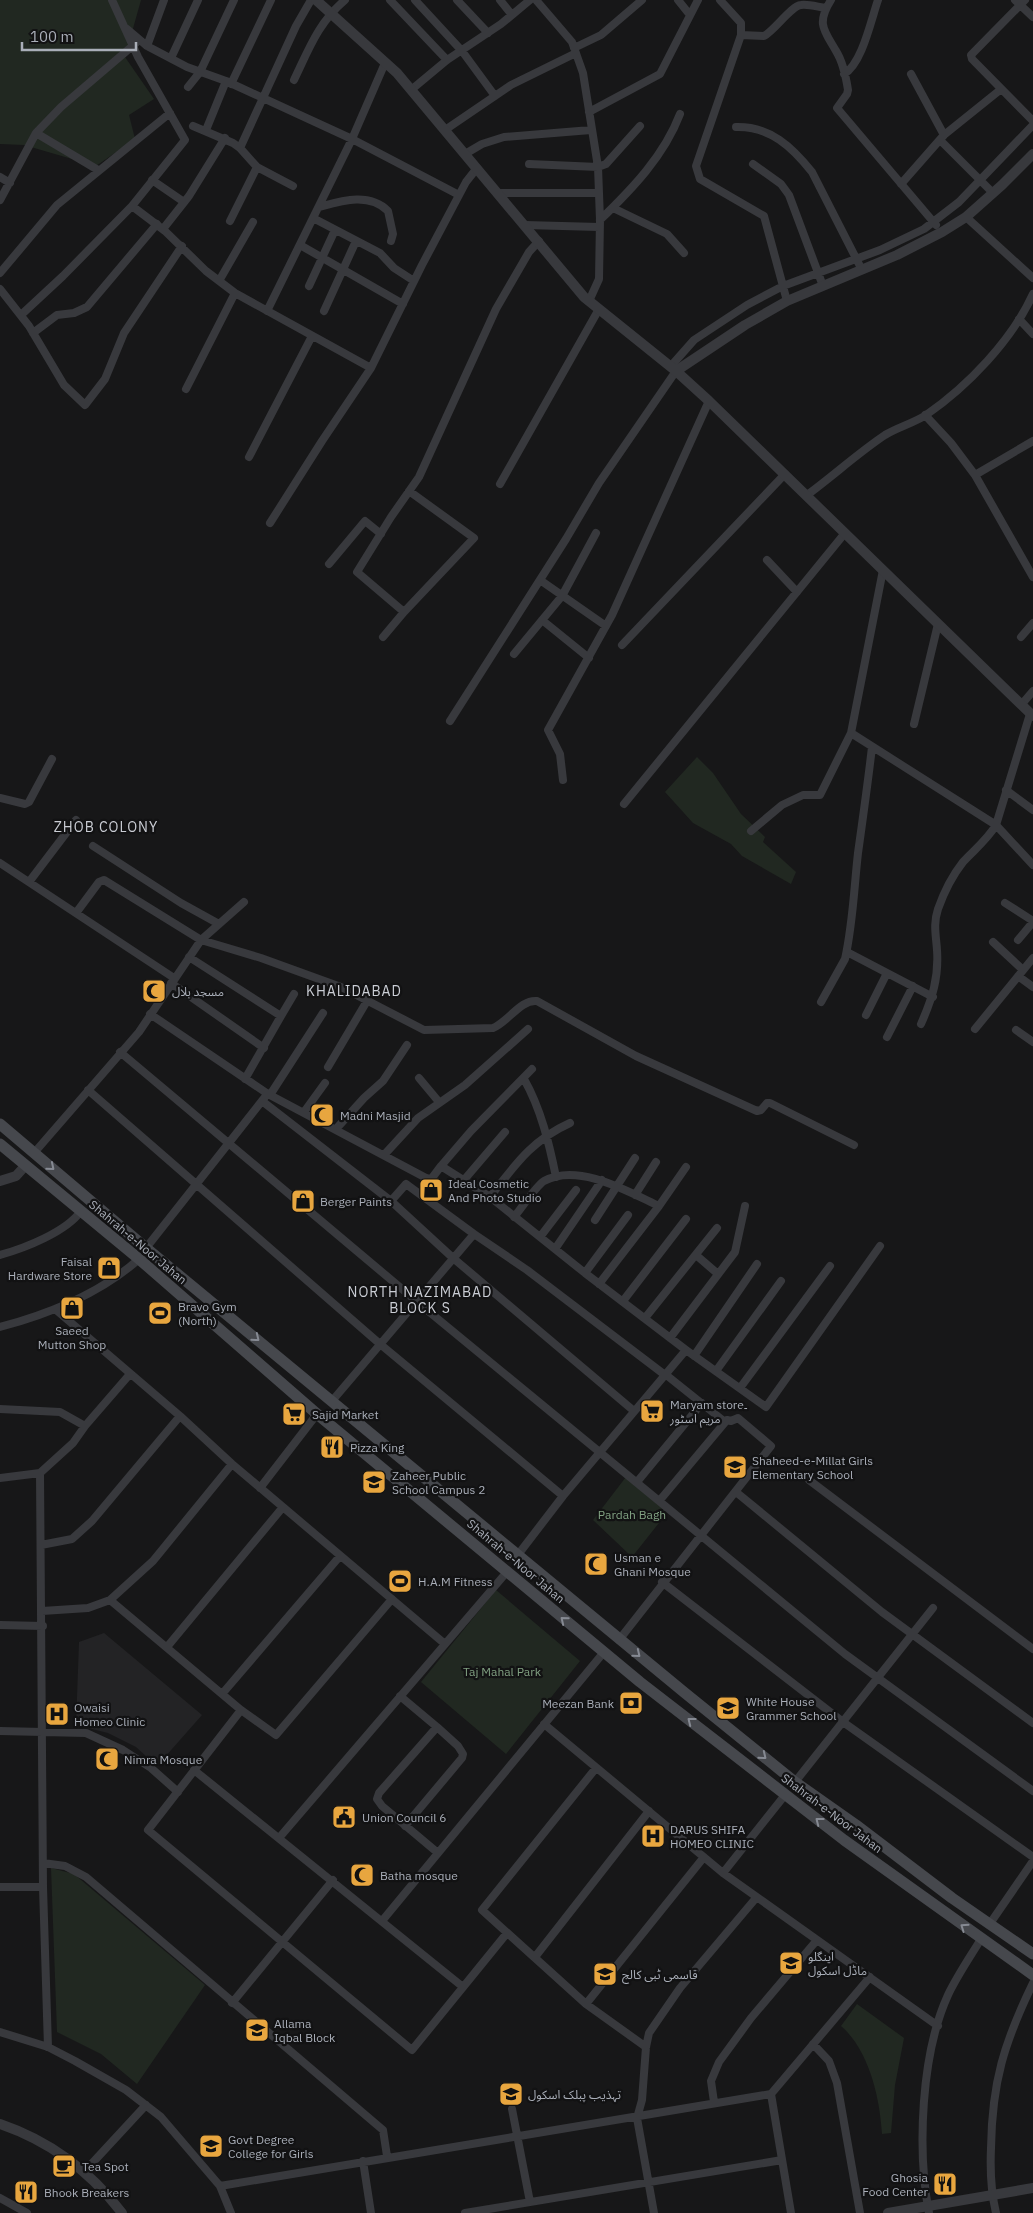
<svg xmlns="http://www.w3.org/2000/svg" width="1033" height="2213" font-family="'IBM Plex Sans','Noto Sans Arabic',sans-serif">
  <rect width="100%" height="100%" fill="#171718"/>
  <path fill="#232325" d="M104,1633L202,1715L157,1766L136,1747L108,1733L76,1725L79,1642Z"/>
  <path fill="#212821" d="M0,0H141L125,57L154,99L129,115L135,139L96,166L24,145L0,144Z
    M697,757L713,773L741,814L765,837L763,842L796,872L791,884L742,856L731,844L693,823L665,792Z
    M629,1473L670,1509L632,1557L593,1520Z
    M496,1590L580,1661L506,1754L421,1682Z
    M51,1868L74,1874L205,1985L137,2084L101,2054L57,2032Z
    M857,2004L904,2038L895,2085L891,2133L882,2134C880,2098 869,2050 841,2026Z"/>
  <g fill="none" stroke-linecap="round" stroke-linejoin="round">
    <path stroke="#38393d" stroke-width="8" d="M390,0L447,60
      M415,0L462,51L495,96
      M457,0L488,33
      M500,0L512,15
      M536,0L572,42L583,73L598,167L600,220L599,279L589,301
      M678,0L690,15
      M720,0L741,23V35L696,166L700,179L764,216L787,301
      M831,0C816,24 824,30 836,51C843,62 846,77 848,90L847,94L837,108L936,225
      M1015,0L1033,17
      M1025,0L971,55L972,59L1033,121
      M127,29L147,46L187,67L226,81L352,139L459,195
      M741,35L764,36C775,30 791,6 801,5C809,4 818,7 826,8
      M147,46L164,0
      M574,48L601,35L642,0
      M171,58L198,0
      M844,74C862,64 871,20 878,0
      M911,74L944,135
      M294,80C309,49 318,23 345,0
      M231,84L271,0
      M188,87L200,72L234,0
      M411,90L447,60L501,24L530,0
      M589,112L660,74L698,0
      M193,126L233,143L240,148L257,167L293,186
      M736,127C770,126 792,147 812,172L862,270
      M206,130L226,81
      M445,130L511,85L576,53
      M36,133L98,170
      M940,140L993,193
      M240,148L296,26L311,0
      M465,154L482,144L504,137L591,130
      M529,164L598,167L606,164L640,126
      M753,164L781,184L789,195L823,286
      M0,177L10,183
      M152,180L184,202
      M901,184L944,135L1000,90
      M498,193H598
      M0,200L36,133L61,107L136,43
      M132,206L165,231L206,271L235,293L371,368
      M319,207C341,201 369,192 388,211L393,234L391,241
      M613,208L667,234L684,253
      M966,217L1033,278
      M313,218L380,253L394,268L414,281
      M600,220C632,189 664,156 680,114
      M230,221L257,167
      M525,225L599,227
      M163,229L189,196L225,138
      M300,245L403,304
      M0,273L57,205L170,113
      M219,281L253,222
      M309,286L335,230
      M0,289L29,326L64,385L85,405L105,379L124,333L182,246
      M267,311L352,139L385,63
      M324,311L356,241
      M21,315L63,276L132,206L185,140L138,57L112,0
      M1019,319L1033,334
      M33,333L57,315L74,313L87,307L157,224
      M671,366L694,340L747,305L783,286L880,250L924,229L959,202L1033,125
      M186,389L235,293
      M925,415L951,443L975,475L1033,577
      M249,457L312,336
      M975,475L1033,441
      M500,484L599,309
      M807,495C833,476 858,453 885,435C898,427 914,423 926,415C968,386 1012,340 1033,294
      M270,523L322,441L371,368L422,265L466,182L477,168
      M767,560L797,592
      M329,564L365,521L381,534
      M540,580L606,626
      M404,612L357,572L391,517L419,477L496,309L529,252L539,241
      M542,620L589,658
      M383,637L404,612L474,538L409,491
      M1021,637L1033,623
      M622,645L785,474
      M514,654L562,596L596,533
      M1021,705L1033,691
      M450,721L566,539L599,483L676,371
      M914,724L938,624
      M851,733L996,825L1033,865
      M563,780L560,754L548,730L612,615L709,401
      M1006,790L1033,810
      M0,798L25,804L29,802L52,759
      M624,804L845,533
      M751,831L782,805L803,795H820L851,733L883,570
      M93,846L181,903L219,924
      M0,863L174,978
      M29,882L76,820
      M1005,903L1033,921
      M76,913L99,882L104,880L201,940L261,958L341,987L424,1030L493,1028C508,1022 521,999 537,1001L636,1056L757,1111L761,1110L767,1103H770L854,1145
      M1018,940L1033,922
      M993,942L1023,970
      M847,952L933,997
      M189,957L281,1016L245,1079
      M1018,976L1033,987
      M171,983L264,1048
      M821,1002L845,959C853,923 854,888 858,853C863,817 868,782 872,747
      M150,1014L268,1094L428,1179L432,1178L441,1166L490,1197L585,1273L686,1350L665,1375
      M866,1015L887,973
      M281,1016L294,994
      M921,1024C932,999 939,978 937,950C936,935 933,924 938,909C944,892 952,876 963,862C974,850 987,840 996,825L1030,714
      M975,1029L1033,958
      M1016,1030L1033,1042
      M887,1037L913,986
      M120,1052L433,1315L845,1654L1033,1791
      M328,1067L367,1001
      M419,1078L439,1102
      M524,1079C541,1109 549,1143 556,1177
      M88,1090L380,1344L563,1496
      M270,1095L323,1013
      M262,1101L391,1201L453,1258L634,1411
      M304,1112L325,1083
      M336,1129L364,1098L383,1081L407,1045
      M34,1153L139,1032L201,940L244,902
      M384,1155L418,1118L465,1085L528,1029
      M441,1166L471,1131L532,1069
      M464,1180L505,1132
      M635,1195L656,1162
      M490,1197C515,1165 532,1140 570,1123
      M391,1201L406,1184L474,1234
      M514,1217C522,1208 535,1187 544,1181C578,1162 629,1192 659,1206
      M595,1220L635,1158
      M540,1237L576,1190
      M146,1248L265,1097
      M555,1249L602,1180
      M0,1255C25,1248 66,1232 81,1211
      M696,1255L718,1274
      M585,1273L628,1215
      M599,1284L659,1206L686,1167
      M623,1301L686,1219
      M55,1309L180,1416L232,1464L445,1644
      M645,1318L717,1228
      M0,1327C49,1314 101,1293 139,1259
      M670,1338L735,1252L745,1206
      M686,1350L766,1407L880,1246
      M694,1356L757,1264
      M716,1371L781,1281
      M665,1374L725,1422
      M740,1388L830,1266
      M332,1401L474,1234L527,1270L665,1375L563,1496L517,1556
      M0,1409L60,1412L85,1426
      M40,1473L43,1887L48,2047
      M0,1478L40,1473L73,1443L85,1426L130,1374
      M809,1480L1033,1649
      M637,1482L702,1403
      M260,1488L317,1414
      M736,1492L882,1612L1033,1723
      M41,1545L72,1539L92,1521L180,1416
      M662,1582L843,1722L1033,1857
      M110,1600L241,1710L276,1735L392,1599
      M42,1611L88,1608L110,1600L153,1561L232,1464
      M0,1625L43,1626
      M619,1640L771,1446L738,1418L731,1421L727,1420L660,1500
      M167,1647L283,1507
      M222,1694L340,1556
      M400,1696L437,1727L379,1793L377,1799L382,1806L438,1853
      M241,1710L148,1830L412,2050L507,1933
      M544,1724L723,1873L938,2026
      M0,1731L86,1733L123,1750L151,1768L178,1792
      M596,1768L482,1910L586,2004L646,2047
      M194,1770L463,1987
      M795,1782L933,1608
      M405,1826L462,1758L463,1754L458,1746L437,1727
      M279,1838L506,1573
      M43,1863L65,1866L86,1877L383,2130L387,2156
      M723,1873L785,1795
      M0,1887H43
      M382,1921L604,1652
      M989,1925L1033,1861
      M535,1957L649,1811
      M232,2003L333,1880
      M586,2004L704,1857
      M0,2032L48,2047L75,2061L126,2090L161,2117L220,2186L231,2213
      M813,2044L829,2061L837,2083L860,2213
      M714,2102L711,2081L719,2062L751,2018L817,1940
      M512,2109L530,2202
      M363,2161L371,2213
      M84,2172L146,2105
      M220,2186L771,2094
      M0,2198L27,2213
      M465,2213L782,2160
      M654,2213L637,2118L642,2100L646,2047L649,2033L680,1988L756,1898
      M791,2213L771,2094L870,1977
      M929,2213C917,2150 921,2054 948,1995C957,1976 970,1957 981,1939
      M996,2213C991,2192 990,2170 991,2148C992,2082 1004,2043 1033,1983"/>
    <path stroke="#38393d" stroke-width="10" d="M316,0L397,73L584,297L676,371L709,401L1033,716
      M676,371L745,325L787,301L897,255L942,232L966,217L1002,185L1033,154
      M0,1181L16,1176L25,1166
      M0,2124C50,2141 90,2171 122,2213
      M888,2213L1033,2188"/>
    <path stroke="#46484d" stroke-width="11" d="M0,1124L146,1248L685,1693L795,1782L856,1825L952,1898L1033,1954
      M0,1144L139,1259L317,1414L640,1682L844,1840L1033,1975"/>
  </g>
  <defs><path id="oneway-chevron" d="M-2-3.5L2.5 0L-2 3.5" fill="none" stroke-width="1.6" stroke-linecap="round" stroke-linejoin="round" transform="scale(1.25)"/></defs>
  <g stroke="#868a93">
    <use href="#oneway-chevron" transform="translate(51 1167) rotate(40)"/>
    <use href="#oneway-chevron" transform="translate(256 1338) rotate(39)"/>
    <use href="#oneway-chevron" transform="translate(564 1620) rotate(-141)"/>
    <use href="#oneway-chevron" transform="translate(637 1654) rotate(39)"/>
    <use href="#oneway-chevron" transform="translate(691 1721) rotate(-142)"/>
    <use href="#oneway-chevron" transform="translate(763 1756) rotate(39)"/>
    <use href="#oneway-chevron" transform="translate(819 1821) rotate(-142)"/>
    <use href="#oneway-chevron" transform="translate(964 1927) rotate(-145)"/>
  </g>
  <defs>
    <g id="mosque-square" transform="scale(1.25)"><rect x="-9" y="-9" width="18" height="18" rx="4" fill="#e8a63f" stroke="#121213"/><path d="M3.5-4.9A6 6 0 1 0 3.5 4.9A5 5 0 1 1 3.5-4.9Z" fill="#111"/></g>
    <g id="shop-square" transform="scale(1.25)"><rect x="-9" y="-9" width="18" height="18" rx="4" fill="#e8a63f" stroke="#121213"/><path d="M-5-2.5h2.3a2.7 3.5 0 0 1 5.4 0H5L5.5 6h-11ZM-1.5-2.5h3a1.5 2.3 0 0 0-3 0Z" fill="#111"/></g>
    <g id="stadium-square" transform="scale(1.25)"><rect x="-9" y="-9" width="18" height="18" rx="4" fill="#e8a63f" stroke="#121213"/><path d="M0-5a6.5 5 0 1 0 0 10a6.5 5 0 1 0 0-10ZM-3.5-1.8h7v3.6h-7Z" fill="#111"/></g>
    <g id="supermarket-square" transform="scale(1.25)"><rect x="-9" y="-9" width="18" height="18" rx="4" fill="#e8a63f" stroke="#121213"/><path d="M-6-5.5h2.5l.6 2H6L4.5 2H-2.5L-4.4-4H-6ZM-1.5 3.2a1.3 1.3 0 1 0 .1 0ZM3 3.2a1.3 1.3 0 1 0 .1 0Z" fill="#111"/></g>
    <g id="restaurant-square" transform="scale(1.25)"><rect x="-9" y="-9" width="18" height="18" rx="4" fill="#e8a63f" stroke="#121213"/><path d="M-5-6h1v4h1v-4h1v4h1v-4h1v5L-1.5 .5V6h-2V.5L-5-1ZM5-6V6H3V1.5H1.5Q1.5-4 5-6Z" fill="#111"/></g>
    <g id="school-square" transform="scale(1.25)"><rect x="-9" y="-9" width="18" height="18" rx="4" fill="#e8a63f" stroke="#121213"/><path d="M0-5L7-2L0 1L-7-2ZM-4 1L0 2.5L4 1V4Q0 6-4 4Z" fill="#111"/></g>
    <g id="bank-square" transform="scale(1.25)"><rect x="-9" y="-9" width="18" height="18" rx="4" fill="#e8a63f" stroke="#121213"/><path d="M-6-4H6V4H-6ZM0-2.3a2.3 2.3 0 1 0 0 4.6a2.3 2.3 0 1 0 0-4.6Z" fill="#111"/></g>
    <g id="hospital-square" transform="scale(1.25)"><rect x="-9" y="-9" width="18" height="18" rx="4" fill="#e8a63f" stroke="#121213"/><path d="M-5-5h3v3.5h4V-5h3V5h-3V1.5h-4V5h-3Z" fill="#111"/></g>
    <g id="civic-square" transform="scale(1.25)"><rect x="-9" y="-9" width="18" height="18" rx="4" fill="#e8a63f" stroke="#121213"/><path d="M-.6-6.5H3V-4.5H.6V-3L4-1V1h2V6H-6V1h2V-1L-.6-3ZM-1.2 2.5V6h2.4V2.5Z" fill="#111"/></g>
    <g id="university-square" transform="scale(1.25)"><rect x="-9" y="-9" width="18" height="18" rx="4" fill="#e8a63f" stroke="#121213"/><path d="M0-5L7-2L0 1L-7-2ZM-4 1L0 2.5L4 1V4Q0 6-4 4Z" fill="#111"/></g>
    <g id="cafe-square" transform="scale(1.25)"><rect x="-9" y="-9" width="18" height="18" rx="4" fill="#e8a63f" stroke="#121213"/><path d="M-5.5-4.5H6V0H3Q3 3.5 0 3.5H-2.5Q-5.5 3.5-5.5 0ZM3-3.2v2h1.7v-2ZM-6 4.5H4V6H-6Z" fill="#111"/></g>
  </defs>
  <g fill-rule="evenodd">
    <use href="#mosque-square" x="154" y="991"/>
    <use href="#mosque-square" x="322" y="1115"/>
    <use href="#shop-square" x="431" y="1190"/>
    <use href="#shop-square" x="303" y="1201"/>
    <use href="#shop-square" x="109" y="1268"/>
    <use href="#shop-square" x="72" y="1308"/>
    <use href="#stadium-square" x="160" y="1313"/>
    <use href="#supermarket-square" x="652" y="1411"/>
    <use href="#supermarket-square" x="294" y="1414"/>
    <use href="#restaurant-square" x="332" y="1447"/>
    <use href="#school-square" x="735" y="1467"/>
    <use href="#school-square" x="374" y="1482"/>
    <use href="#mosque-square" x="596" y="1564"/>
    <use href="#stadium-square" x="400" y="1581"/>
    <use href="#bank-square" x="631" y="1703"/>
    <use href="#school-square" x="728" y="1708"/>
    <use href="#hospital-square" x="57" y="1714"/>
    <use href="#mosque-square" x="107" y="1759"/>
    <use href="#civic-square" x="344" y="1817"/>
    <use href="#hospital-square" x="653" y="1836"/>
    <use href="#mosque-square" x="362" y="1875"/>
    <use href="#school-square" x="791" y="1963"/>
    <use href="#university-square" x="605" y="1974"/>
    <use href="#university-square" x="257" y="2030"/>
    <use href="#university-square" x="511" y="2094"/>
    <use href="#university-square" x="211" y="2146"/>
    <use href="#cafe-square" x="64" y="2166"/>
    <use href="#restaurant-square" x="945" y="2184"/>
    <use href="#restaurant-square" x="26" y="2192"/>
  </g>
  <g text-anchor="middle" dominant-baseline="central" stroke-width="4.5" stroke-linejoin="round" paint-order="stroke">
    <g font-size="12" fill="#a9aeb8" stroke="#121213" text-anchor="start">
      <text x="172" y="991">مسجد بلال</text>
      <text x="340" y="1115">Madni Masjid</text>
      <text x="448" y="1183">Ideal Cosmetic<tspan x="448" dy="14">And Photo Studio</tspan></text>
      <text x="320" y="1201">Berger Paints</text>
      <text x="92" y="1261" text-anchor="end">Faisal<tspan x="92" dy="14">Hardware Store</tspan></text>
      <text x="178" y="1306">Bravo Gym<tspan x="178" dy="14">(North)</tspan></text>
      <text x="72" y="1330" text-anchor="middle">Saeed<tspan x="72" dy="14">Mutton Shop</tspan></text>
      <text x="670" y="1404">Maryam store۔<tspan x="670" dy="14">مریم اسٹور</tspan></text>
      <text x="312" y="1414">Sajid Market</text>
      <text x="350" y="1447">Pizza King</text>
      <text x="752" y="1460">Shaheed-e-Millat Girls<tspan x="752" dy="14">Elementary School</tspan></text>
      <text x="392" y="1475">Zaheer Public<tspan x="392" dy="14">School Campus 2</tspan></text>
      <text x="614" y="1557">Usman e<tspan x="614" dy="14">Ghani Mosque</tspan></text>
      <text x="418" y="1581">H.A.M Fitness</text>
      <text x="746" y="1701">White House<tspan x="746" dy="14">Grammer School</tspan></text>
      <text x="614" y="1703" text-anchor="end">Meezan Bank</text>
      <text x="74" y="1707">Owaisi<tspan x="74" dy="14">Homeo Clinic</tspan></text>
      <text x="124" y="1759">Nimra Mosque</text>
      <text x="362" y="1817">Union Council 6</text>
      <text x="670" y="1829">DARUS SHIFA<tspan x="670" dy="14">HOMEO CLINIC</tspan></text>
      <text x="380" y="1875">Batha mosque</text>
      <text x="808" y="1956">اینگلو<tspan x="808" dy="14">ماڈل اسکول</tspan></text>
      <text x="622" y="1974">قاسمی ٹبی کالج</text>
      <text x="274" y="2023">Allama<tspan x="274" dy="14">Iqbal Block</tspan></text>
      <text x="528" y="2094">تہذیب پبلک اسکول</text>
      <text x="228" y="2139">Govt Degree<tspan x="228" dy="14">College for Girls</tspan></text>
      <text x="82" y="2166">Tea Spot</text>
      <text x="928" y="2177" text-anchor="end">Ghosia<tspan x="928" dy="14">Food Center</tspan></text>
      <text x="44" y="2192">Bhook Breakers</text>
    </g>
    <g font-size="12" fill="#a9aeb8" stroke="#121213">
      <text transform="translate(138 1242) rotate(40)">Shahrah-e-Noor Jahan</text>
      <text transform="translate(516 1561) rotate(40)">Shahrah-e-Noor Jahan</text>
      <text transform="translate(832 1813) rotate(37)">Shahrah-e-Noor Jahan</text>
    </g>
    <g font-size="12" fill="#81a182" stroke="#121213">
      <text x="632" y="1514">Pardah Bagh</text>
      <text x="502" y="1671">Taj Mahal Park</text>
    </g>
    <g font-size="14" letter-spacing="1" fill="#cacdd4" stroke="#121213">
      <text x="106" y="827">ZHOB COLONY</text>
      <text x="354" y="991">KHALIDABAD</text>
      <text x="420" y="1292">NORTH NAZIMABAD<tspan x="420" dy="16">BLOCK S</tspan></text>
    </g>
  </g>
  <path d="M22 42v8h114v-8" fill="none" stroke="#a9aeb8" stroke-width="2.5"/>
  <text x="30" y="42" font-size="15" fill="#a9aeb8" stroke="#121213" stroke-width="4" paint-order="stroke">100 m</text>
</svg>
